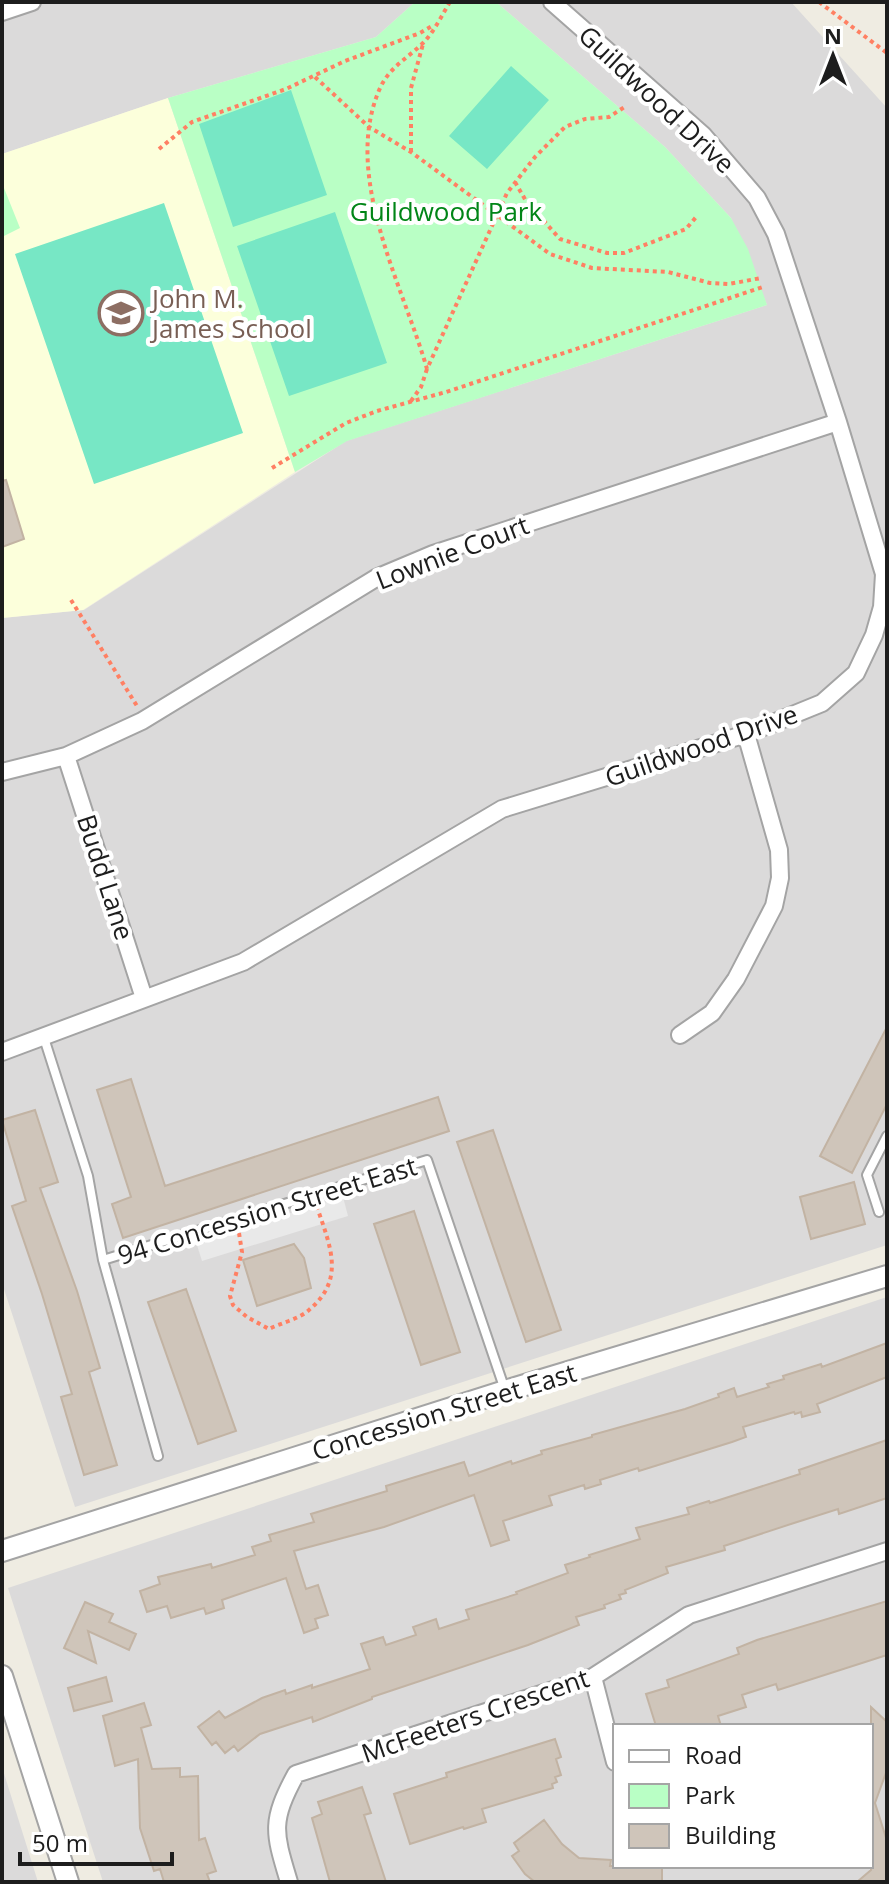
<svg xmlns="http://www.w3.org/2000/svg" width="889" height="1884" font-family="'Open Sans',sans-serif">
  <rect width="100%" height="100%" fill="#efece2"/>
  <path fill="#dbdada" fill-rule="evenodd" d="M2,2H415L376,37L168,98L2,154Z
    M496,2H791L887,108V1245L75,1507L2,1283V618L84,610L346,441L767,305L731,218L665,147Z
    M887,1297V1882H103L8,1588ZM615,1726H871V1866H615Z
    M2,1767L38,1882H2Z"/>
  <path fill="#fcffdb" d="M168,98L295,472L83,610L2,618V154Z"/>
  <path fill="#b9ffc5" d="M415,2H496L665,147L731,218L748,249L767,305L347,441L295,472L168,98L376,37Z
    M2,183L20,228L2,237Z"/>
  <path fill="#77e7c5" d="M511,66L549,100L487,169L449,136Z
    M291,90L327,195L233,227L199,124Z
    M164,203L243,433L94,484L15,254Z
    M335,212L387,363L289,396L237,246Z"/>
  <path fill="#e9e9e9" d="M343,1197L348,1216L202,1261L196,1242Z"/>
  <path fill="#cfc5ba" stroke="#c2b3a3" stroke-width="2" d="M6,480L24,539L2,547V481Z
    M887,1027V1104L852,1173L820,1156Z
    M131,1079L165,1186L438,1097L449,1131L123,1238L112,1204L131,1197L97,1090Z
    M35,1110L58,1182L40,1188L77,1291L100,1368L89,1372L117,1465L84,1475L61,1397L72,1394L42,1294L12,1206L26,1201L2,1120Z
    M493,1130L561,1330L526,1342L457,1142Z
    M854,1182L865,1224L811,1239L800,1197Z
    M414,1211L460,1352L421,1365L374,1224Z
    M294,1244L304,1258L311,1288L257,1306L243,1260Z
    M186,1289L236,1431L198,1444L148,1302Z
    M887,1343V1377L817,1404L820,1412L802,1417L801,1412L795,1414L794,1412L743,1427L746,1437L732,1442L639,1471L638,1468L600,1480L601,1484L585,1489L584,1485L549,1496L552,1505L503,1521L509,1540L491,1546L474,1495L384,1527L294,1551L306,1589L318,1585L328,1615L315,1619L318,1628L304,1633L286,1578L222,1600L224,1608L206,1614L204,1608L171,1618L167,1606L147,1612L140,1591L160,1584L158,1577L211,1564L212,1568L255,1555L252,1547L271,1541L269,1535L314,1522L311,1514L387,1491L386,1486L464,1462L469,1476L511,1461L512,1464L542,1454L541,1451L592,1437V1435L685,1409L719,1397L718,1394L734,1388L737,1397L769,1387L767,1384L784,1379L783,1376L821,1364L822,1367Z
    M887,1440V1498L839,1514L838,1509L794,1523L724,1546L725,1550L666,1567L668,1573L625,1590L626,1593L619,1595L621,1599L604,1605L605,1608L576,1617L579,1625L528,1645L372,1697V1699L313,1722L312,1717L260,1734L238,1751L234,1746L225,1753L216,1742L212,1745L198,1727L219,1711L225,1718L262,1698L285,1690L286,1694L312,1685V1688L370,1669L361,1644L383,1637L386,1645L416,1635L413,1627L436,1619L439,1629L469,1619L466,1610L517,1594L516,1592L568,1573L565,1565L590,1557L589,1555L640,1539L636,1528L689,1514L687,1508L709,1501L710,1503L800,1474L799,1470Z
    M887,1601V1655L778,1690L776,1684L742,1695L746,1707L718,1716L721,1726H656L646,1694L669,1687L667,1680L739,1654L737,1648L757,1640Z
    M85,1602L113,1614L109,1622L136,1634L129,1650L88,1631L96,1663L64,1648Z
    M106,1677L112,1701L74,1711L68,1688Z
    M144,1703L151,1725L141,1728L152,1769L180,1768V1777L198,1776L199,1840L205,1838L216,1871L207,1874L210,1882H164L160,1869L154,1871L140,1828L138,1759L115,1766L103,1716Z
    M871,1707L887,1722V1770L875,1803L887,1841V1882H857L871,1870Z
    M555,1739L561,1757L556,1759L561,1775L555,1777L557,1782L552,1784L553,1788L482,1809L486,1822L464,1829L463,1827L410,1844L394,1794L447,1777L446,1773Z
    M362,1787L371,1813L364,1815L386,1882H330L312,1818L322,1814L318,1802Z
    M544,1820L562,1844L579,1858L611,1860L610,1866H662V1882H535L525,1874L512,1856L519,1851L514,1843Z"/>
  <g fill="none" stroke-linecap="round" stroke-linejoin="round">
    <g stroke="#a4a4a4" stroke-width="12">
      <path id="service" d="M44,1038L88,1176L103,1260L158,1456
        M879,1212L867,1175L887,1136
        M103,1260L427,1160L505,1390"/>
    </g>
    <g stroke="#a4a4a4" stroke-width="20">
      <path id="minor" d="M2,12L32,2
        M66,756L144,998
        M2,772L66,756L142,721L376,578L433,554L838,422
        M680,1035L712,1013L736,979L774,906L780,878L779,850L746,734
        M2,1052L243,962L502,809L746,734L822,703L856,673L874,635L882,607L884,574L838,422L776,234L757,198L703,135L552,2
        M593,1677L615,1762
        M289,1882C274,1832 270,1822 296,1774L593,1677L689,1615L887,1551"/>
    </g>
    <g stroke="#a4a4a4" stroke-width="24">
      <path id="tertiary" d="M2,1551L505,1391L887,1276
        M2,1676L68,1882"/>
    </g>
    <path stroke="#ff8063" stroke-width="4" stroke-dasharray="4 4" stroke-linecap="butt" d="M450,2C442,15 434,32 423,43C408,58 391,66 381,86C340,173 403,285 427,369L507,193L535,157L565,127L585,119L609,117L626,106
      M819,2L887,53
      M315,77L369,127L411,152L550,254L592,268L668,272L710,283L729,284L761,278
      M159,149L192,122L286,89L345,61L420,33L434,25
      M411,152V88L423,44
      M515,182L526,201L560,239L607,253H624L686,229L697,216
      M411,401L421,387L427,369
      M272,468L346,423L377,411L446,392L763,287
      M71,600L137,706
      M239,1233L242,1252L230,1296L233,1305L247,1317L269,1329C281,1323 299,1319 309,1310C346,1279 330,1246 317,1207"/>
    <use href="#service" stroke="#fff" stroke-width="8"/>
    <use href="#minor" stroke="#fff" stroke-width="16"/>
    <use href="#tertiary" stroke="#fff" stroke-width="20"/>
  </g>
  <defs>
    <g id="school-ring" transform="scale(2.3)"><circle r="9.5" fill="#fff" stroke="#8d6e63" stroke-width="1.5"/><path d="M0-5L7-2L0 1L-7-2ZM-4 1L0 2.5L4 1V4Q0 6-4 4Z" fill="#8d6e63"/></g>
  </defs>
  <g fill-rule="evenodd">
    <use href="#school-ring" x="121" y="313"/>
  </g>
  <g text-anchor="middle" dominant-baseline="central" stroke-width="8" stroke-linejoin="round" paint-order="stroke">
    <g font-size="26" fill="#1d1d1d" stroke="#fff">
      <text transform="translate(657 99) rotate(43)">Guildwood Drive</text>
      <text transform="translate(452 552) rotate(-21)">Lownie Court</text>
      <text transform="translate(701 745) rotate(-19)">Guildwood Drive</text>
      <text transform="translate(106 877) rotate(72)">Budd Lane</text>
      <text transform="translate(267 1210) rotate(-17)">94 Concession Street East</text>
      <text transform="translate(444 1411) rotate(-17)">Concession Street East</text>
      <text transform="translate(475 1715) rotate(-19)">McFeeters Crescent</text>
    </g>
    <g font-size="26" fill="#018517" stroke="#fff">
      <text x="446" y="211">Guildwood Park</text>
    </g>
    <g font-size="26" fill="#785e54" stroke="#fff" text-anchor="start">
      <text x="152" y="298">John M.<tspan x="152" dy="30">James School</tspan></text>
    </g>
  </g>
  <rect width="889" height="1884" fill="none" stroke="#1d1d1d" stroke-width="8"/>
  <rect x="613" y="1724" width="260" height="144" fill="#ffffff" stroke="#a5a5a5" stroke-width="2"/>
  <rect x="629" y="1750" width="40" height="12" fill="#ffffff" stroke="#a5a5a5" stroke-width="2"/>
  <text x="685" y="1764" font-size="24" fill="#1d1d1d">Road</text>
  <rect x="629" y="1784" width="40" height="24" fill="#b9ffc5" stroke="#a5a5a5" stroke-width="2"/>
  <text x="685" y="1804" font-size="24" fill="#1d1d1d">Park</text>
  <rect x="629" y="1824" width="40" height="24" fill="#cfc5ba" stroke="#a5a5a5" stroke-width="2"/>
  <text x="685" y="1844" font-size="24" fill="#1d1d1d">Building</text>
  <g transform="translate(833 56)" stroke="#ffffff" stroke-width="6" paint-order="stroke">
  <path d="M0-6L14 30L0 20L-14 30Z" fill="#1d1d1d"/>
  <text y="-12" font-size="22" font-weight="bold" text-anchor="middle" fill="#1d1d1d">N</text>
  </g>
  <path d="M20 1852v12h152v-12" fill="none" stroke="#1d1d1d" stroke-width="4"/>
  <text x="32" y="1852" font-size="24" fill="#1d1d1d" stroke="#ffffff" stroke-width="6" paint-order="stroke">50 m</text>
</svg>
